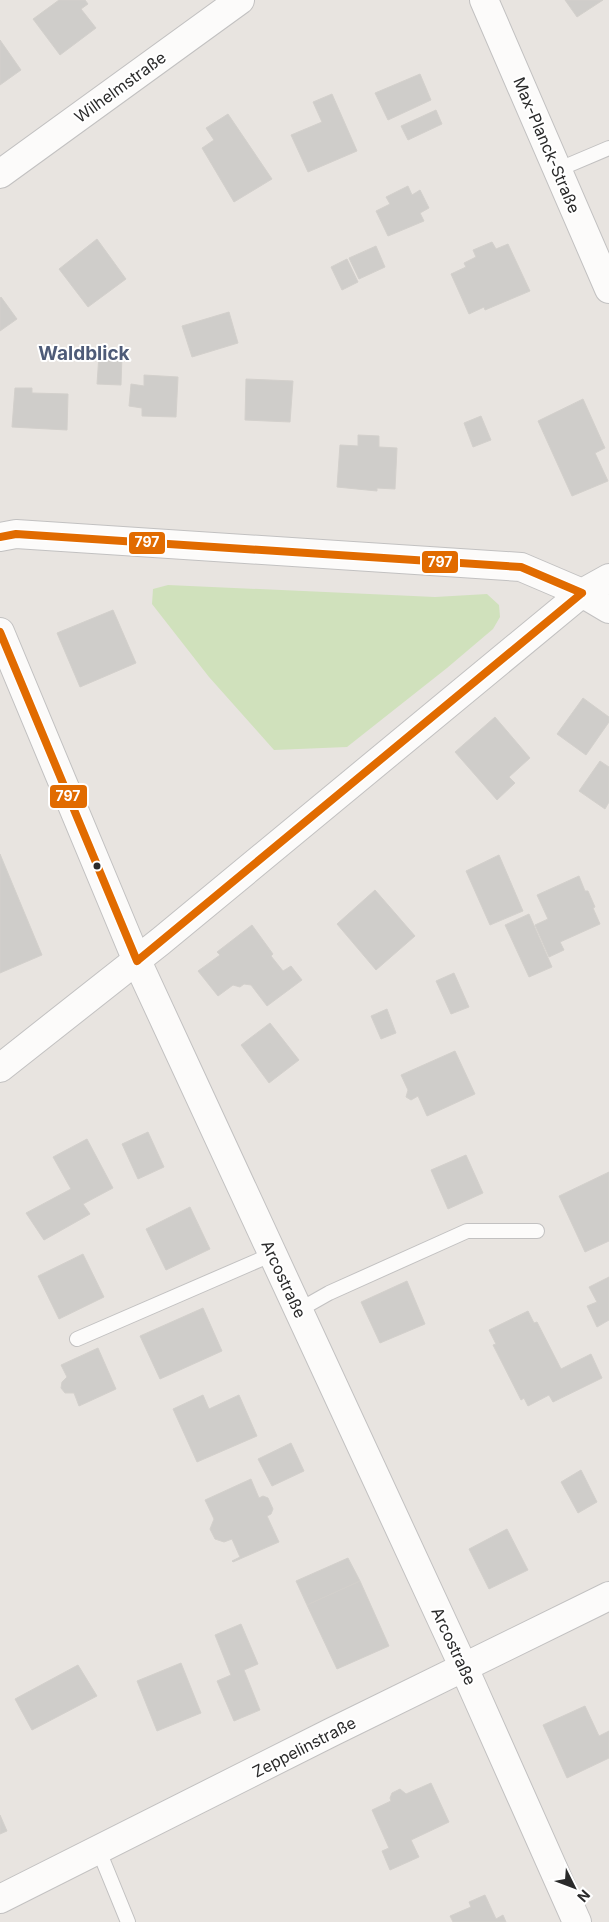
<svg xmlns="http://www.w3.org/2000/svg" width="609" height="1922" font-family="Inter,sans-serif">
  <rect width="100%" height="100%" fill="#e8e4e0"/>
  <path fill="#d0e1bc" d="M168,585L435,597L487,594L499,605L500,617L493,629L447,668L347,747L274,750L209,677L152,604L153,589Z"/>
  <path fill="#cfcdca" stroke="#d3d0cc" d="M59,0H85L88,4L81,9L96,28L60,55L33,19Z
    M565,0H603L577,17Z
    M0,40L21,70L0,85Z
    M420,74L431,100L388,120L375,93Z
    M332,94L357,151L308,172L291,135L322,122L313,102Z
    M436,110L442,124L408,140L401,126Z
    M228,114L272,179L234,202L202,148L214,140L206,128Z
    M408,186L412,195L420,190L429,208L420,213L424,221L388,236L376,211L390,204L386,197Z
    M97,239L126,279L88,307L59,269Z
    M492,242L496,249L508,244L530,291L485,310L484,307L469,314L451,274L466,267L464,263L476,257L473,250Z
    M376,246L385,267L359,279L349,258Z
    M347,259L358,282L342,290L331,267Z
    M1,297L17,319L0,331V298Z
    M229,312L238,343L192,357L182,326Z
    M99,355H122L121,385L97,384Z
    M144,375L178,377L176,417L142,416V408L129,406L131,384L144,386Z
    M246,379L293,381L290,422L245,420Z
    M15,388H32V393L68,394L67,430L12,427Z
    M583,399L605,448L595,453L608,481L572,496L538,421Z
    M481,416L491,440L473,447L464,423Z
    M358,435L379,436V447L397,448L395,489L377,488V491L337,487L340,445L358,446Z
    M113,610L136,663L80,687L57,633Z
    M583,698L609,717V722L586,755L557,734Z
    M495,717L530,758L509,777L515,783L497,800L455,752Z
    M600,761L609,767V802L605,809L579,791Z
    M0,854L42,955L0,973Z
    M499,855L523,911L490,925L466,871Z
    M579,876L585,891H588L595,907L593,908L600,924L560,942L564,950L549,957L535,925L548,919L537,895Z
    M375,890L415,936L376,970L337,924Z
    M529,914L552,967L529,977L505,925Z
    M252,925L273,954L271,956L283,971L291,966L302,980L267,1006L251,985L244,984L240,987L233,985L218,996L198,971L220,955L217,952Z
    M454,973L469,1007L451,1014L436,981Z
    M387,1009L396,1033L381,1039L371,1016Z
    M270,1023L299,1060L269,1083L241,1045Z
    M455,1051L475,1094L427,1116L418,1096L411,1100L406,1097L408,1090L401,1075Z
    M148,1132L164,1167L138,1179L122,1144Z
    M87,1139L113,1188L83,1204L90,1214L44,1240L26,1213L71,1189L53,1157Z
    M466,1155L483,1193L448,1209L431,1170Z
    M609,1172V1241L585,1252L559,1196Z
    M190,1207L210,1249L166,1270L146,1229Z
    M83,1254L104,1297L59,1319L38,1276Z
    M609,1277V1320L597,1327L587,1306L597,1302L589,1287Z
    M407,1281L425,1324L380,1343L361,1302Z
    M203,1308L222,1351L160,1379L140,1336Z
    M528,1311L534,1323L537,1322L561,1369L591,1354L602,1378L553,1402L549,1395L528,1406L524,1398L521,1400L493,1345L496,1344L489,1330Z
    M98,1348L116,1389L79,1406L74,1393H65L61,1388L62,1382L67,1377L61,1365Z
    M203,1395L209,1409L239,1395L257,1436L197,1462L173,1409Z
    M291,1443L304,1471L272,1486L258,1459Z
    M581,1470L597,1502L578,1513L561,1482Z
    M251,1479L259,1498L263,1496L268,1498L273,1509L271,1514L267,1516L279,1542L233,1562L232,1561L240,1557L232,1539L224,1542L215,1539L210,1529L214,1519L205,1500Z
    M507,1529L528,1570L489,1589L469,1549Z
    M348,1558L360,1581L307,1605L296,1581Z
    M360,1581L389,1646L337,1669L307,1605Z
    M241,1624L258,1664L244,1670L260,1710L234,1721L217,1681L231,1675L215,1635Z
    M181,1663L201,1713L157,1731L137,1681Z
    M78,1665L97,1696L32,1730L15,1699Z
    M585,1706L599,1736L609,1731V1758L567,1778L543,1725Z
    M431,1783L449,1822L411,1840L419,1857L390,1870L382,1851L389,1848L372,1810L391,1801L390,1798L392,1793L400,1789L406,1794Z
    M0,1815L7,1831L0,1834Z
    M485,1895L496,1919L503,1915L506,1922H453L450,1916L471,1907L469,1902Z"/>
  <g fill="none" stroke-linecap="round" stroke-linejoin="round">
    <g stroke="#c2c1c1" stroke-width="16">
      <path id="lane" d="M557,170L609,148
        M299,1310L329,1293L467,1231H537
        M77,1339L273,1254
        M99,1851L128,1922"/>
    </g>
    <g stroke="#c2c1c1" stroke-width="30">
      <path id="street" d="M484,0L609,289
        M0,174L240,0
        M0,537L16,534L521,567L582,593L609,609
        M0,632L137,961L464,1668L577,1922
        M0,1068L161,941L582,593L609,578
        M0,1899L332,1732L609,1596"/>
    </g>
    <use href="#lane" stroke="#fcfbfa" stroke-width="14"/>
    <use href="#street" stroke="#fcfbfa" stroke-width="28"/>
    <g stroke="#fff" stroke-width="11">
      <path id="bus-1" d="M0,537L16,534L521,567L582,593
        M0,632L137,961
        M137,961L582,593"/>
    </g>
    <use href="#bus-1" stroke="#e16b00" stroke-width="8"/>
  </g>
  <circle fill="#2a2a2a" stroke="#fff" stroke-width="2" cx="97" cy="866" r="4.5"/>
  <g text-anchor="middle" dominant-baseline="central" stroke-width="4" stroke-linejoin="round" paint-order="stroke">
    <g font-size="16" fill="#2a2a2a" stroke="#fff">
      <text transform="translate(120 87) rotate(-36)">Wilhelmstraße</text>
      <text transform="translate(547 145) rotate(67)">Max-Planck-Straße</text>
      <text transform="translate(284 1279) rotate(65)">Arcostraße</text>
      <text transform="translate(454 1646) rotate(65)">Arcostraße</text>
      <text transform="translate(304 1747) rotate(-27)">Zeppelinstraße</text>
    </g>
    <g font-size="19" font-weight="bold" fill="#4e5b78" stroke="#fff">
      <text x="84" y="353">Waldblick</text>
    </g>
  </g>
  <g stroke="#fff" stroke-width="2">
    <rect x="128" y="531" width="38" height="24" rx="5" fill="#e16b00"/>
    <rect x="421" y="550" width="38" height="24" rx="5" fill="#e16b00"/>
    <rect x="49" y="784" width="39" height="25" rx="5" fill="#e16b00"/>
  </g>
  <g font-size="14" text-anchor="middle" font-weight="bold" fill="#fff">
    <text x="147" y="547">797</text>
    <text x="440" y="567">797</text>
    <text x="68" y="801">797</text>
  </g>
  <g transform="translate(574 1887) rotate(132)" stroke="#ffffff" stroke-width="4" paint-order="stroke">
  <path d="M0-4L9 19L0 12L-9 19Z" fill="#2a2a2a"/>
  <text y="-8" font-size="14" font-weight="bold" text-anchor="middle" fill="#2a2a2a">N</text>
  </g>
</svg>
